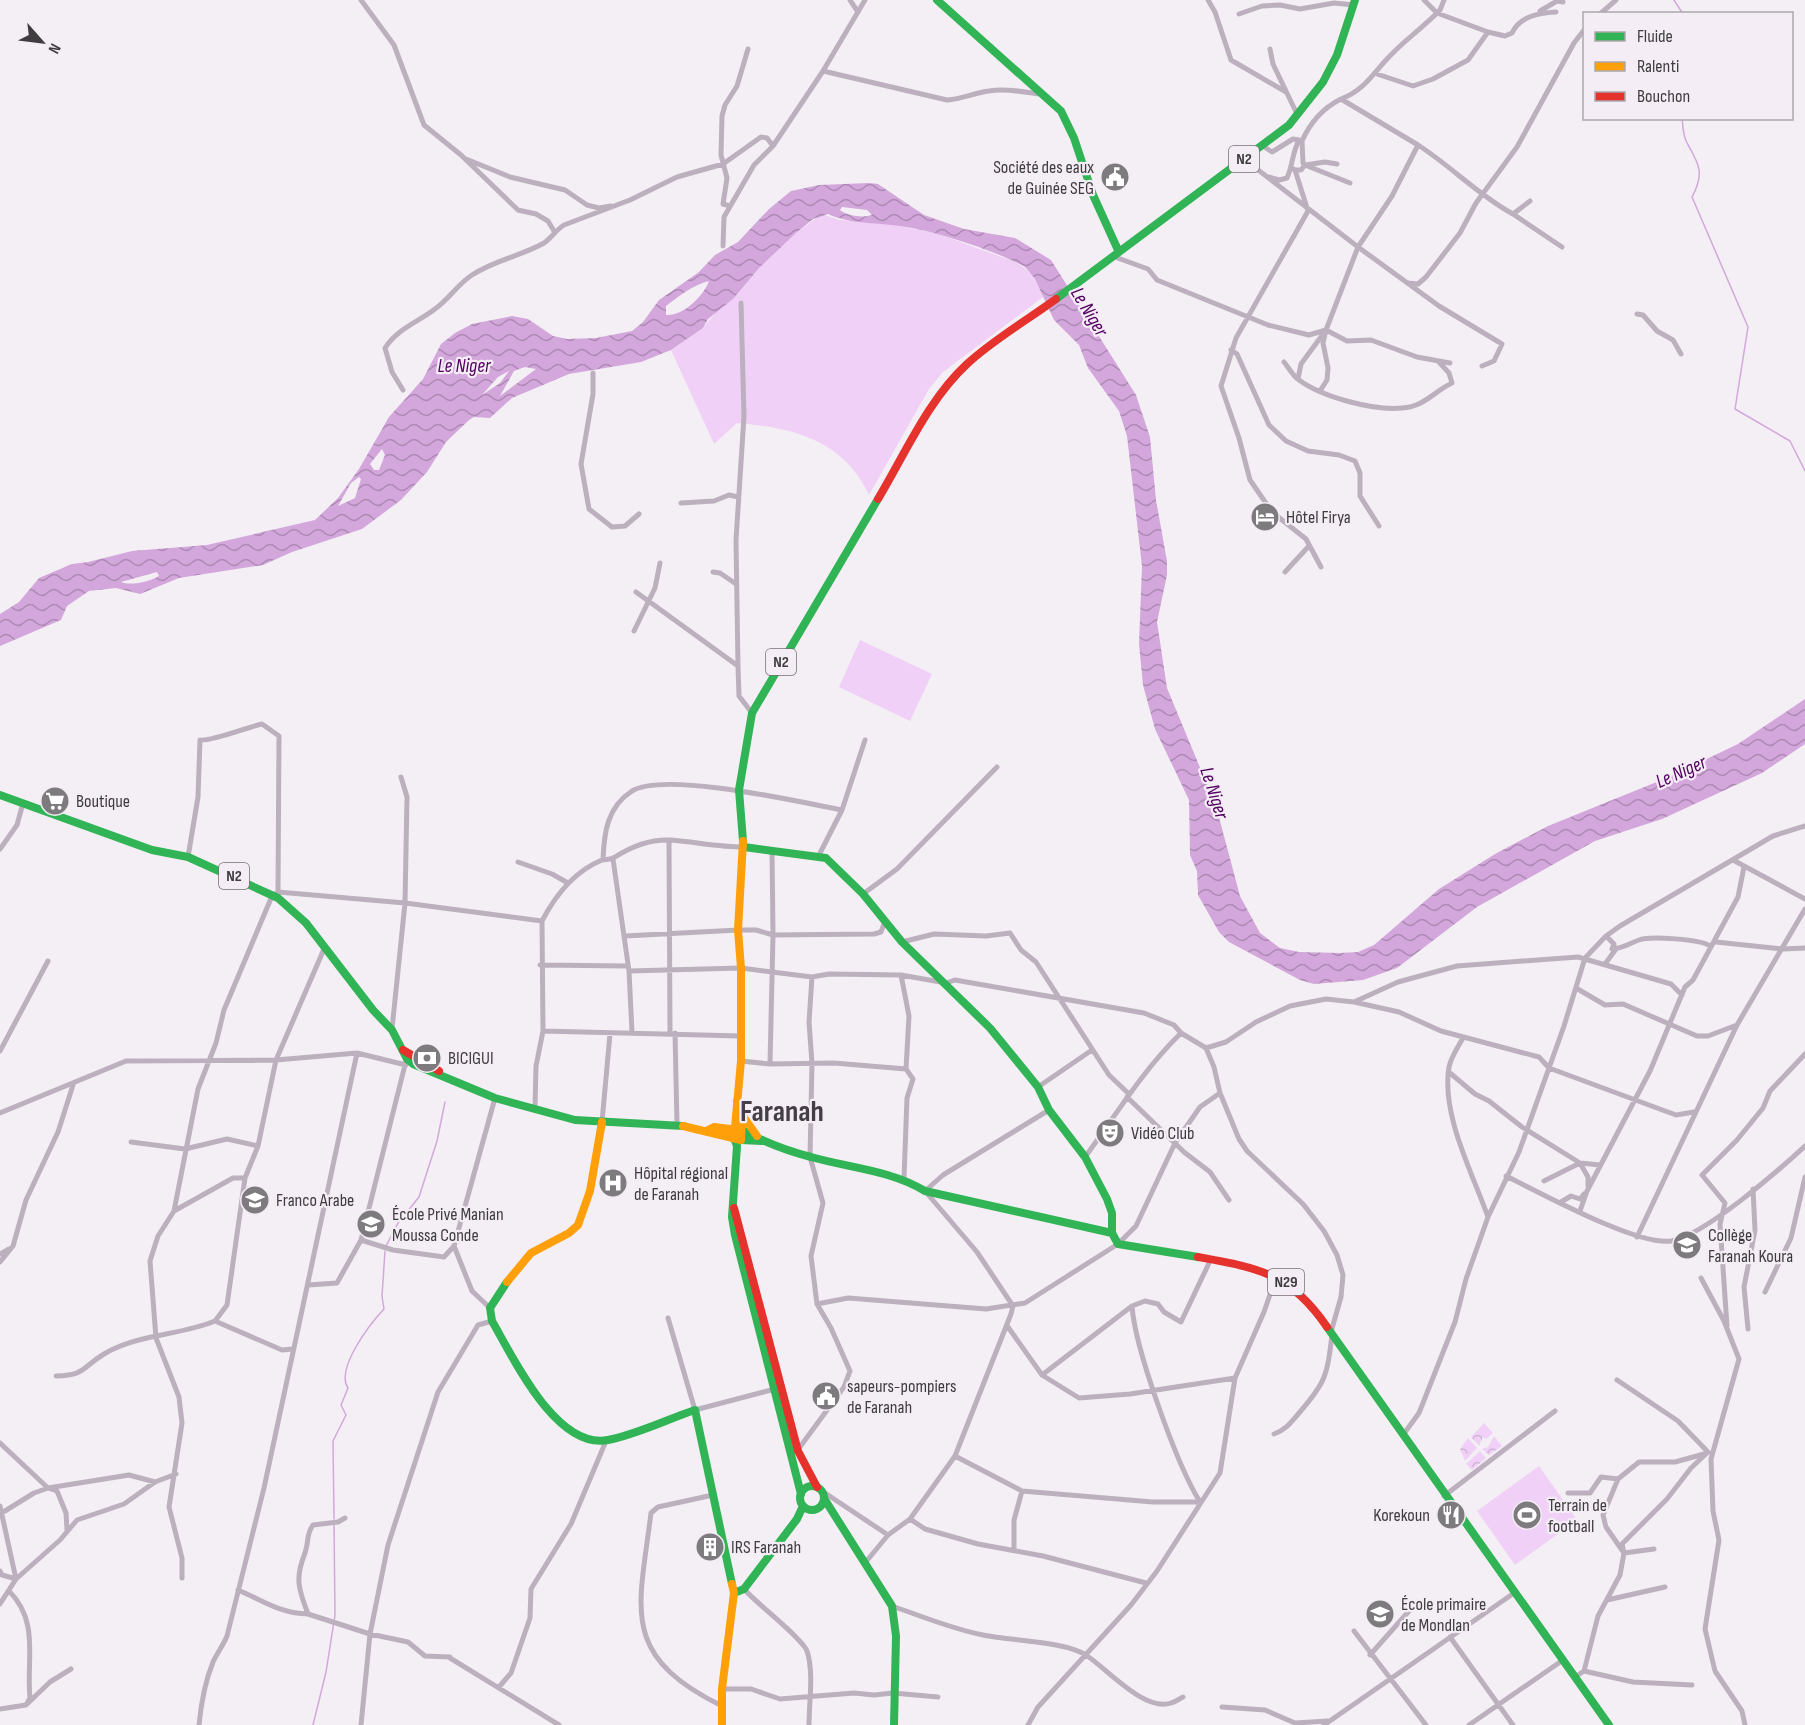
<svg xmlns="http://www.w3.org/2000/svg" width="1805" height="1725" font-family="'Sofia Sans Condensed',sans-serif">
  <defs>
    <pattern id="forest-crowns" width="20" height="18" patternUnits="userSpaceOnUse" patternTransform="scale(1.5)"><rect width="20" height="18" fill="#f0d0f7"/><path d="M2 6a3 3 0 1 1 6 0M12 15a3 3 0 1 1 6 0" fill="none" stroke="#cfb4d5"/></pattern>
    <pattern id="water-waves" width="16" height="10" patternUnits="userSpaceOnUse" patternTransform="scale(1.5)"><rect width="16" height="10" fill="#d3a7dc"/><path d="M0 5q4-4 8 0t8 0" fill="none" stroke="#ad89b4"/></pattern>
  </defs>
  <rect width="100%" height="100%" fill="#f4eff4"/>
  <path fill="#f0d0f7" d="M822,214L839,220L883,223L936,233L1015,262C1029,269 1038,282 1043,297L943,372L929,389L869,495C843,440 794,428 737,423L714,444L671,350L703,328L721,306L734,298L759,268L796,233Z
    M860,640L932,674L910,721L839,687Z
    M1539,1466L1577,1520L1515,1565L1477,1511Z"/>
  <path fill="url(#forest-crowns)" d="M1484,1423L1493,1433L1486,1439L1483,1437L1479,1446L1471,1437Z
    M1494,1436L1502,1446L1489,1455L1482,1449L1488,1447Z
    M1468,1438L1477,1448L1465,1461L1460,1449Z
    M1480,1451L1486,1458L1472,1470L1466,1464Z"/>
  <path fill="url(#water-waves)" fill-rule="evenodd" d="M869,183L878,184L924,215L964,229L1015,238L1051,260L1136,395L1150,437L1156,500L1167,561V575L1157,622L1167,688L1216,806L1240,896L1260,933L1280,948L1299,952L1340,953L1358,952L1374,945L1439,889L1495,854L1548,826L1669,777L1738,744L1805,699V744L1762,773L1662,819L1595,841L1477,907L1397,968L1363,980L1314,984L1300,980L1229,942L1219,932L1198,895L1197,871L1190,855L1189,800L1155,729L1143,685L1139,644L1142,566L1127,436L1119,411L1088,368L1079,345L1054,320L1035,279L1025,267C996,251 938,232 906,227C880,222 851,225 828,214L813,219L796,233L759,268L734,298L708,319L703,328L671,350L641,362L569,374L512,398L490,418L474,417L469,420L446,442L427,472L401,500L362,529L292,552L263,565L179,578L140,594L116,588L89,591L67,606L61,620L0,646V614L19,602L39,578L72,564L88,562L132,551L207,545L315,520L338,498L359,469L389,417L423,379L441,344L455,333L472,324L512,316L528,319L553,336L567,339L596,338L632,331L643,322L659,300L699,272L715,255L738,242L769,209L791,191L819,185ZM842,207L867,210L872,215C864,218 847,216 840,210ZM709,281C703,297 683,316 666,315V306C679,296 693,285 709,281ZM525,367L536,369L500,396L514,371ZM509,371L500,383L482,395L498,377ZM382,449L385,455L379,470H374L370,464ZM359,477L361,479L355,498L338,506L351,483ZM157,572L159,576C149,582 131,586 121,582Z"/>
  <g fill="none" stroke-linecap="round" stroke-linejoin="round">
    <path stroke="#d3a7dc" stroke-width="1.5" d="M1674,0L1683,14
      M1682,118C1683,126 1683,136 1687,143C1699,164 1705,173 1692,197L1748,327L1735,409L1790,441L1805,471
      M386,1246L398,1223L419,1197L437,1141L445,1102
      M334,1519L333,1441L346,1415L341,1405L348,1388C335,1369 370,1324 384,1309L382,1296L385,1251
      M313,1725L326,1672L335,1615L334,1524"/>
    <path stroke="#bcb0be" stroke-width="5" d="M361,0L394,45L424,125L461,155L518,210L536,214L548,221L554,231
      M850,0L858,12
      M1208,0L1215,12L1231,60L1286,92
      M1424,0L1437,13L1488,32
      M1540,11L1557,1L1563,2
      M1239,14L1262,6L1280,5L1300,9L1334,3L1354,5
      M1600,14L1616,0
      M1270,49L1273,64L1297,114
      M823,71L947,100C962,99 974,93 989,91C1006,88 1023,92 1040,94
      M1377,74L1413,86L1433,79L1468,60L1488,32L1505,36L1512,33C1520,16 1539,13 1556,12
      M1341,99C1363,91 1372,75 1387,59C1403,41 1424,27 1440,10L1444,0
      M1302,141L1303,163L1305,165L1325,162L1337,164
      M1418,145C1451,166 1478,195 1513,214L1530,201
      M1263,146L1272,152L1293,139L1299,140
      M466,159L510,177L565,190L587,205L599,208L611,206
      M1244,159L1358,247L1326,330L1301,364L1298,379
      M1292,168L1295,170L1308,211L1236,338L1221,386L1239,438L1250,480L1272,512L1306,539L1321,567
      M1295,170H1301L1305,165L1350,183
      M1269,177L1279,180L1287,178C1293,165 1292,153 1299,140L1302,141C1310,123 1323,108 1341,99L1418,145L1392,196L1358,247L1439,306L1502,344L1494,361L1482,366
      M730,206L723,204L727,178L721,155L722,116L725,105L737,86L748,49
      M1513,214L1562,247
      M723,246L724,217L754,165L773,146
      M1112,256L1148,269L1157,280L1268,325L1309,335L1326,330L1347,341L1371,340L1417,357L1450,363
      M1408,283L1418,284L1426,277L1460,233L1476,203L1517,147L1574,43L1584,30
      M741,303L744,416L736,540L738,666L739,696L752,713
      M1637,314L1643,315L1657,331L1673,340L1681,354
      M1231,350L1237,354L1269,425L1286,441L1308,451L1339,455L1355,461L1360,473V496L1379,526
      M1284,362C1289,368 1293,376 1299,380C1322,397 1374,411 1402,408C1424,407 1436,390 1452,383L1449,373L1439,362
      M593,373V394L581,464L589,509L612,527L625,526L639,514
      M403,390L392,372L385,348C397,329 418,322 435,309C449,299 458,284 472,275C495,260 521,256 544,243C551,238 556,230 564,225L630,200L677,177L723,164L761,137L767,138L773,146L823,71L865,0
      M1320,391L1327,380L1328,368L1323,343L1326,330
      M681,503L714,501L729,495L738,497
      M713,572L720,573L736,584
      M1285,572L1308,547
      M636,592L738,666
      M634,631L655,588L660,563
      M669,840L670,1032
      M0,849L17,825L23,803
      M819,855L842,810L865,740
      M613,859L629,971L632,1032
      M603,860C604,833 607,807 632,791C665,771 800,802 842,810
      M1733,860L1805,899
      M518,862L552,874L568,883
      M278,892L405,903L542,921C555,896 575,871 602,860C607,859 611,860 615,857C632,846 651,839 671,840C696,842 719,847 744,847
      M863,894L897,869L997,767
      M625,936L738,930H756L773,935L874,934L881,932L885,921
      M1606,936L1614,944L1612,949C1624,948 1628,944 1639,940C1649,936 1701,939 1710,946
      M902,942L934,934L986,936L1010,933L1021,950L1036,962L1109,1075L1129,1094
      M1716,942L1783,949L1805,948
      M1605,964L1616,949
      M540,965L627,966
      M629,971L741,968L812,977L829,974L901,975L946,983L955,980L1144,1013L1174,1025L1181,1033L1206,1048L1214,1067L1220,1093L1239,1139L1247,1151L1303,1204L1324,1231L1337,1255L1343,1275L1341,1297L1331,1332
      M901,975L909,1016L906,1069
      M1576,988L1605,1005L1623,1004L1697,1036H1708L1737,1025
      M1354,1002L1399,1012L1441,1031L1539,1057L1549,1068L1676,1115L1694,1112
      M392,1029L405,903L407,797L401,777
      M543,1031L741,1036
      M675,1033L677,1124
      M1463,1038C1458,1047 1451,1057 1449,1067C1441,1114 1472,1172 1488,1217
      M1206,1048L1226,1042L1256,1022L1290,1006L1326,999L1354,1002L1398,982L1457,966L1578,957L1671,984L1682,995
      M0,1051L48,961
      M741,1061L770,1064L834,1063L906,1069L913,1079L907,1098L904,1178
      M770,1064L773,935L772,850
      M1450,1073L1475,1094L1489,1101L1522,1127L1580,1163L1600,1165
      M1038,1087L1092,1050
      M1127,1097L1184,1152L1210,1172L1229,1200
      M535,1108L536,1066L543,1031L542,921
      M0,1113L126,1061L276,1060L357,1053L406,1065
      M602,1122L610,1034
      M131,1142L185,1149L227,1139L258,1146
      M1085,1157C1116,1115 1143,1070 1181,1033
      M1506,1176C1541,1193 1637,1246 1671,1241C1705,1235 1778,1171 1805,1146
      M1544,1181L1580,1163L1588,1177V1186
      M1561,1202L1571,1196L1580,1199L1584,1194
      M174,1211L233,1178H245
      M1580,1211L1587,1191L1650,1071L1685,987L1693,980L1738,897L1744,867
      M1637,1237L1737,1025L1805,909
      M361,1240L393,1250L444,1257L454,1246L495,1098
      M454,1246L472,1291L490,1308
      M0,1254L9,1249
      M0,1262L13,1246L26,1200L58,1132L73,1085
      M1701,1278L1724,1321L1739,1359L1711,1459L1713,1511L1719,1540L1705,1629L1715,1671L1742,1711L1745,1725
      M308,1285L337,1283L361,1240L406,1061
      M1765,1292L1791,1238L1805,1177
      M817,1304L848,1298L986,1309L1025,1303L1118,1244L1136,1226L1175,1143L1200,1107L1220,1093
      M1132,1306L1145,1301L1158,1304L1164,1312L1181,1322L1210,1261
      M668,1318L695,1410L775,1389
      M215,1321L227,1305L245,1178L258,1146L276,1060L324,949
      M1727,1326L1720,1224L1725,1203L1702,1175L1737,1140L1763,1108L1770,1091L1805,1054
      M1008,1327L1042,1375
      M1748,1329L1744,1287L1755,1230L1753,1189
      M56,1376C86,1375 81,1368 104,1354C137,1334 178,1336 215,1321L282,1350L292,1349
      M1617,1380L1678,1421L1708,1452
      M1274,1434C1286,1430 1291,1422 1299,1413C1326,1382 1327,1376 1332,1335
      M1403,1435L1419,1413L1455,1322L1466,1279L1488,1217L1519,1152L1564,1026L1585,958L1606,936L1620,926L1773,836L1805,826
      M0,1443L48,1488L57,1491L66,1513L67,1530
      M797,1451L844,1387L850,1371L831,1328L817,1304L811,1256L823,1203L810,1157L812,1063L809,1022L812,977
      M955,1456L1022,1491L1153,1502H1200
      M1618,1479L1603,1515L1606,1527L1624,1553L1654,1549
      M822,1491L888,1535
      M1568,1493H1590L1601,1477L1618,1479L1639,1462H1675L1704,1454
      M713,1495L658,1507L651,1513C639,1610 619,1655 722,1706
      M1444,1496L1555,1411
      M1200,1502C1177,1465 1135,1349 1132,1306L1042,1375L1079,1398L1130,1394L1235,1378
      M0,1506L16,1579L0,1604
      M0,1514L34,1493L48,1488L129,1475L155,1482
      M345,1518L338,1522L313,1525C306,1534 309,1542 305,1553C295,1578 298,1588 308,1614L370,1634L408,1642L425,1656L450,1657
      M910,1519L925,1529L978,1544L1043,1556L1146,1583
      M1014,1550V1520L1022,1491
      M865,1563L888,1535L910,1519L955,1456L1011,1314L1013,1306L977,1252L925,1191L943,1175L1049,1110
      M0,1571L2,1575L16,1579L60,1540L77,1520L124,1504L155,1482L176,1474
      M182,1578V1558L169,1507L182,1423L179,1397L156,1338L150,1261L158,1236L174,1211L198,1089L216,1043L224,1010L272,896L278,892L279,736L262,724C248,727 211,742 200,740L198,797L188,857
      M744,1589C757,1604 802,1638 807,1651C814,1672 809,1703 809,1725
      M238,1590C262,1600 281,1614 308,1614
      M9,1591C40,1622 26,1659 30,1698L26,1705
      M1607,1600L1665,1587
      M892,1606C921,1616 952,1629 983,1635C1011,1641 1064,1641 1086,1655C1106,1668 1144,1712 1171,1703C1176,1702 1179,1699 1183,1697
      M1354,1631L1426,1725
      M1450,1637L1513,1725
      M1370,1655L1417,1602
      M450,1658L559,1725
      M1584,1671L1633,1682L1692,1685
      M1575,1677L1584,1671L1598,1616L1620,1575L1624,1553L1622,1544L1667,1499L1691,1468L1708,1452
      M499,1687L511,1673L530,1618L531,1589L571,1524L606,1441
      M722,1689H751L780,1699L854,1693L874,1695L893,1693L938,1697
      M1222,1707L1265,1710L1295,1723L1328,1721
      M0,1709L26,1705L50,1682L71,1669
      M199,1725C201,1704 205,1682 213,1662C217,1653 223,1646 227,1636L264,1488L357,1053
      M361,1725L370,1634L388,1545L438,1392L478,1325L492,1321
      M1028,1725L1038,1707L1131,1605L1157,1571L1220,1473L1235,1378L1264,1312L1276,1277
      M1324,1725L1514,1593
      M1469,1725L1563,1660"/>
    <path stroke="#30b455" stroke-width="8" d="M937,0L1061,111L1074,138L1093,195L1118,250
      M1056,299L1289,125L1323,82L1337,55L1355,0
      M0,795L152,850L188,857L278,898L306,923L373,1010L392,1030L407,1059L413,1064L495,1098L575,1120L683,1126
      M743,841L739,790L752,713L878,499
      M744,847L826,858L863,894L902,942L990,1028L1038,1087L1049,1110L1085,1157L1107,1199L1112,1213V1233
      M742,1130C764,1142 787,1151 811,1157C850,1168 890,1170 925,1191L1112,1233L1118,1244L1198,1257
      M734,1138L737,1146L732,1217L735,1235L801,1494
      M741,1140L762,1141
      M507,1282L490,1308L492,1321C513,1357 556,1450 608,1440C635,1435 668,1419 695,1410L732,1584
      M1327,1327L1609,1725
      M800 1498a12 12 0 1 1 24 0a12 12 0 1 1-24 0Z
      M825,1500L892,1606L896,1636L894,1725
      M734,1593L744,1589L797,1519L803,1506"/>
    <path stroke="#ff9f0a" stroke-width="8" d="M743,1116L757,1136
      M683,1126L741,1140L742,1114L737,1101
      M708,1130L714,1127L738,1130
      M734,1138L741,1061V968L738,930L743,841
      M507,1282L531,1253L569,1233L578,1225L590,1191L602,1122
      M722,1725V1689L734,1593L732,1584"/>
    <path stroke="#e5322d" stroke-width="8" d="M878,499C905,454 928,400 967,364C994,339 1026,321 1056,299
      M403,1050L439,1071
      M734,1208L798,1451L817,1487
      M1198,1257C1259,1268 1290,1273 1327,1327"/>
  </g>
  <defs>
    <g id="civic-disc" transform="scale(1.5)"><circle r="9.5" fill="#7e7b7e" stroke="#f5edf6"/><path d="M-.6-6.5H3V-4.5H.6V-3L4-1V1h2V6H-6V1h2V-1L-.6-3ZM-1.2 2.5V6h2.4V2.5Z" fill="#fff"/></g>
    <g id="hotel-disc" transform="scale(1.5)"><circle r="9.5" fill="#7e7b7e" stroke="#f5edf6"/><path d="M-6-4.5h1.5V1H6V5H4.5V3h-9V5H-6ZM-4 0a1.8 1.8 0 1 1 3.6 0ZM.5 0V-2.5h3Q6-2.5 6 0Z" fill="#fff"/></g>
    <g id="supermarket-disc" transform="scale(1.5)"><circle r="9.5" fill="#7e7b7e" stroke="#f5edf6"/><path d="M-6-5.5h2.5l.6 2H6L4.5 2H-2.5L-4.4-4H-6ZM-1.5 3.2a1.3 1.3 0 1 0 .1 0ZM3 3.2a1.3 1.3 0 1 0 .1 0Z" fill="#fff"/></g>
    <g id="bank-disc" transform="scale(1.5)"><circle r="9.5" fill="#7e7b7e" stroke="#f5edf6"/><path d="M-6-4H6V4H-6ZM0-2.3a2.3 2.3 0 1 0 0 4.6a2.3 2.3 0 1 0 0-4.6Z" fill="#fff"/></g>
    <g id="theatre-disc" transform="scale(1.5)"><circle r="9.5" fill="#7e7b7e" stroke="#f5edf6"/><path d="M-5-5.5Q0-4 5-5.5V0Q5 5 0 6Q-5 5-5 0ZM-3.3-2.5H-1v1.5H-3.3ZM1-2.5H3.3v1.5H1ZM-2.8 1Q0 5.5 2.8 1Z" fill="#fff"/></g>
    <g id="hospital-disc" transform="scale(1.5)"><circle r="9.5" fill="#7e7b7e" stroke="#f5edf6"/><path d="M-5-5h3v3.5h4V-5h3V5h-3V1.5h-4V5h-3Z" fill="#fff"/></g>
    <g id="school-disc" transform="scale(1.5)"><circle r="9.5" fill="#7e7b7e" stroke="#f5edf6"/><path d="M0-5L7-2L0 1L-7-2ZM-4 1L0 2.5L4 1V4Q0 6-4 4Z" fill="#fff"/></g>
    <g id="university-disc" transform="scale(1.5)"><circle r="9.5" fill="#7e7b7e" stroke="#f5edf6"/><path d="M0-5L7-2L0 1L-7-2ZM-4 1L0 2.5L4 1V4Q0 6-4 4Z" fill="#fff"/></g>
    <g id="restaurant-disc" transform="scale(1.5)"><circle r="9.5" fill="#7e7b7e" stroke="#f5edf6"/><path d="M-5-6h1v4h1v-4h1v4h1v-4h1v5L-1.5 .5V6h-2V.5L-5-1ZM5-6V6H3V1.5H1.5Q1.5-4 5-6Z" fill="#fff"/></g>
    <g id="stadium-disc" transform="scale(1.5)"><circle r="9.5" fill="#7e7b7e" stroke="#f5edf6"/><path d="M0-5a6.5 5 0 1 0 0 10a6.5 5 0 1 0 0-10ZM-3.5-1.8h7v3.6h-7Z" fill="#fff"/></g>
    <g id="building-disc" transform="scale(1.5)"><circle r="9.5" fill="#7e7b7e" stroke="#f5edf6"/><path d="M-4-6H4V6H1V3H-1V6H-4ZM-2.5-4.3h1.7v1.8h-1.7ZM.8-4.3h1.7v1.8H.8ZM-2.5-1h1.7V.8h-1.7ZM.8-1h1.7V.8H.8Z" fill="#fff"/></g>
  </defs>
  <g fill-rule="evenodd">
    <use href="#civic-disc" x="1115" y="177"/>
    <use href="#hotel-disc" x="1265" y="517"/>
    <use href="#supermarket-disc" x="55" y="801"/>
    <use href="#bank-disc" x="427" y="1058"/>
    <use href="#theatre-disc" x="1110" y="1133"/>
    <use href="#hospital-disc" x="613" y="1183"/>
    <use href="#school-disc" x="255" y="1200"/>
    <use href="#school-disc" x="371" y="1224"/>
    <use href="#university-disc" x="1687" y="1245"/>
    <use href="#civic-disc" x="826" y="1396"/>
    <use href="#restaurant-disc" x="1451" y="1515"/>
    <use href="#stadium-disc" x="1527" y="1515"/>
    <use href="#building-disc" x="710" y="1547"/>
    <use href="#school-disc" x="1380" y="1614"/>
  </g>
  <g text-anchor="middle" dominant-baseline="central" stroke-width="4.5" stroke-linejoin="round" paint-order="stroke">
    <g fill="#f5edf6" stroke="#767176" stroke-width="1.5">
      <rect x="1229" y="146" width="30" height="26" rx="4.5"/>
      <rect x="766" y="649" width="30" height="26" rx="4.5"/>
      <rect x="219" y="863" width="30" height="26" rx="4.5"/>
      <rect x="1268" y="1269" width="36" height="26" rx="4.5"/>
    </g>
    <g font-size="16" font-weight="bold" fill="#3f3c3f">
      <text x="1244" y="159">N2</text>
      <text x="781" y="662">N2</text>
      <text x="234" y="876">N2</text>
      <text x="1286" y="1282">N29</text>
    </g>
    <g font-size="18" fill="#3f3c3f" stroke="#f5edf6" text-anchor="start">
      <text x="1094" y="167" text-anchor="end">Société des eaux<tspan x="1094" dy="21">de Guinée SEG</tspan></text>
      <text x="1286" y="517">Hôtel Firya</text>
      <text x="76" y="801">Boutique</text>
      <text x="448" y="1058">BICIGUI</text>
      <text x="1131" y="1133">Vidéo Club</text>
      <text x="634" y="1173">Hôpital régional<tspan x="634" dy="21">de Faranah</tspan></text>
      <text x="276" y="1200">Franco Arabe</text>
      <text x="392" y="1214">École Privé Manian<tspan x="392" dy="21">Moussa Conde</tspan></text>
      <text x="1708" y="1235">Collège<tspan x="1708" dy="21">Faranah Koura</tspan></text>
      <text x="847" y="1386">sapeurs-pompiers<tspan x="847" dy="21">de Faranah</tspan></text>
      <text x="1548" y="1505">Terrain de<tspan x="1548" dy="21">football</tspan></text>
      <text x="1430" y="1515" text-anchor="end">Korekoun</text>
      <text x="731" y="1547">IRS Faranah</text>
      <text x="1401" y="1604">École primaire<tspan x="1401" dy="21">de Mondlan</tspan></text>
    </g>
    <g font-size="20" font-style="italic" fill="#520060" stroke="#f5edf6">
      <text transform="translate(1089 312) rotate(59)">Le Niger</text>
      <text x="464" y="366">Le Niger</text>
      <text transform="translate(1681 772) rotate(-24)">Le Niger</text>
      <text transform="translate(1214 793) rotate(72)">Le Niger</text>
    </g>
    <g font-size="30" font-weight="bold" fill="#443e46" stroke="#f5edf6">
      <text x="782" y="1112">Faranah</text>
    </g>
  </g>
  <rect x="1583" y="12" width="210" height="108" fill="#f5edf6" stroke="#aca6ad" stroke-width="1.5"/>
  <rect x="1595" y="32" width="30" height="9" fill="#30b455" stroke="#aca6ad" stroke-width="1.5"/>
  <text x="1637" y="42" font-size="18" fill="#3f3c3f">Fluide</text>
  <rect x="1595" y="62" width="30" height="9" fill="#ff9f0a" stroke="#aca6ad" stroke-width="1.5"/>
  <text x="1637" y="72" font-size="18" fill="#3f3c3f">Ralenti</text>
  <rect x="1595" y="92" width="30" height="9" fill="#e5322d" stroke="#aca6ad" stroke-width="1.5"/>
  <text x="1637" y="102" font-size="18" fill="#3f3c3f">Bouchon</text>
  <g transform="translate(42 42) rotate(118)" stroke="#f5edf6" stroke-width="4.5" paint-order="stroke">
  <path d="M0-4.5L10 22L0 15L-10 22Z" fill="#3f3c3f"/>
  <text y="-9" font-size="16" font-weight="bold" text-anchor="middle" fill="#3f3c3f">N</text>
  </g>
</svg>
